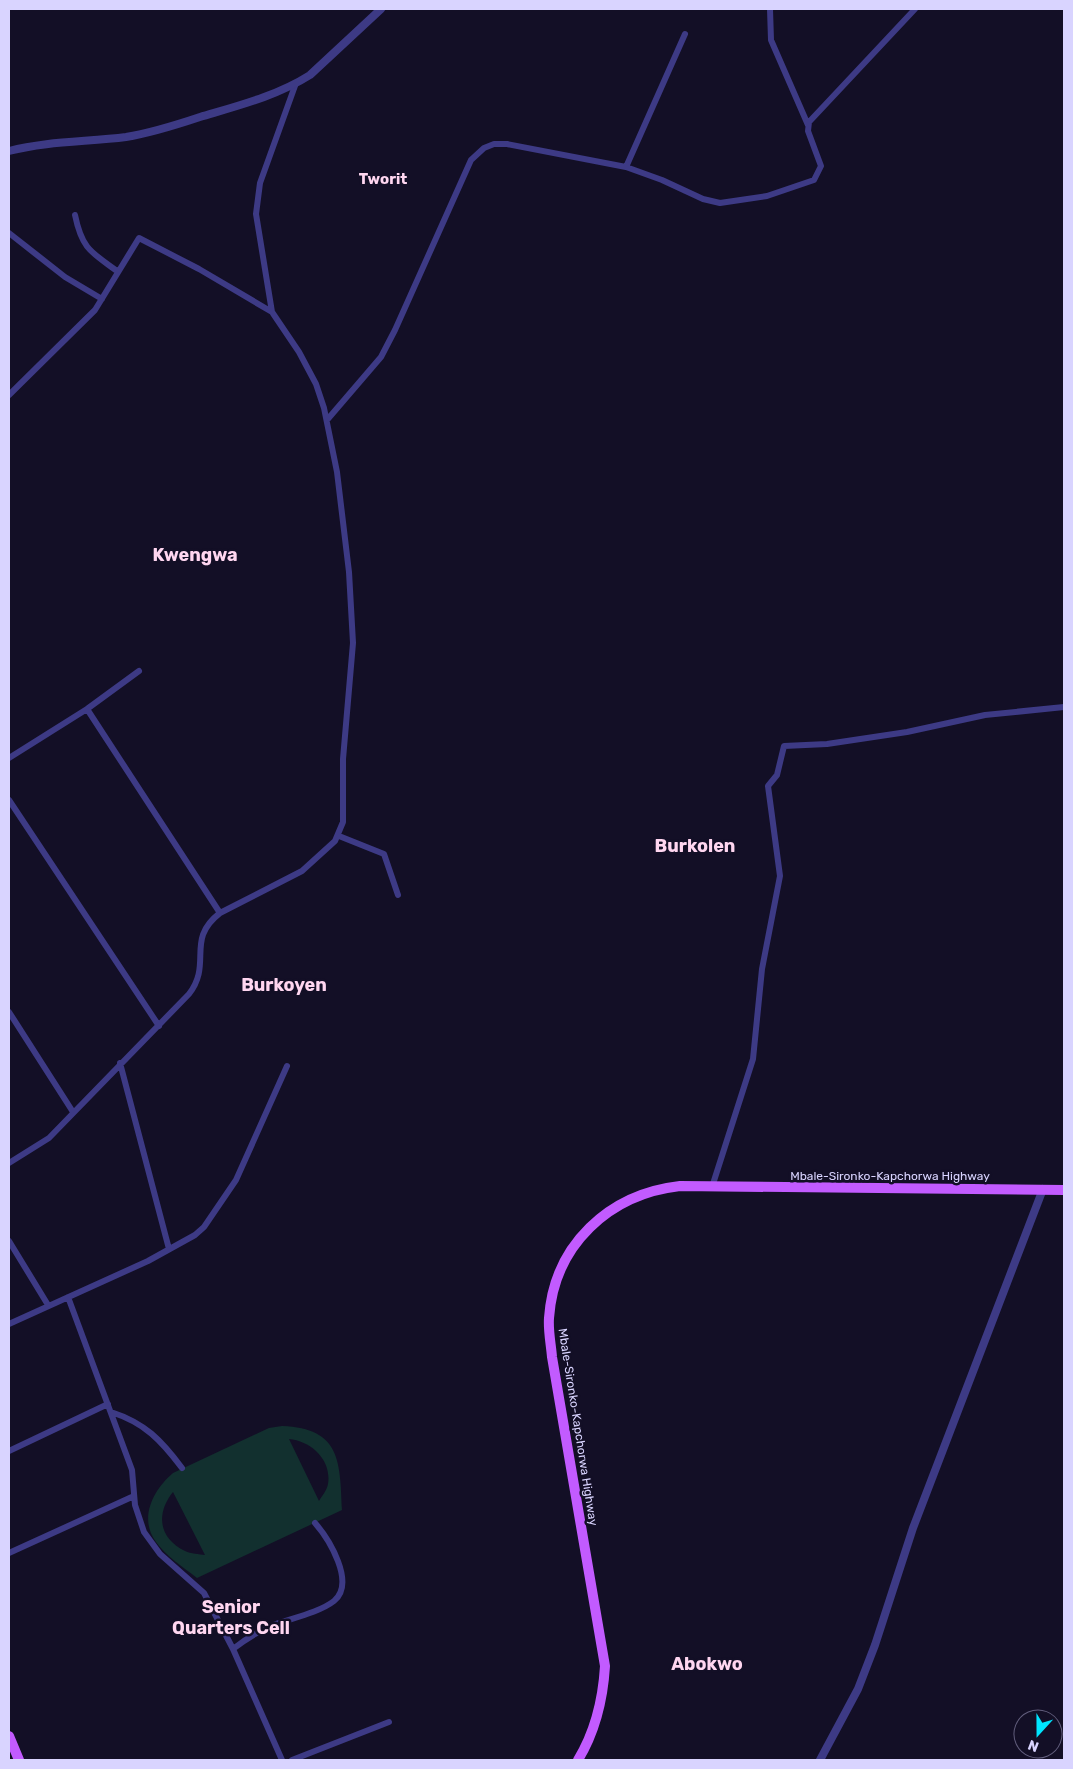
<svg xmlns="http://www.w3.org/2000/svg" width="1073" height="1769" font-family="Rubik,sans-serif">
  <rect width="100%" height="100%" fill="#130f26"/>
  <path fill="#12302f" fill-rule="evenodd" d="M282,1426C341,1428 340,1462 342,1510L197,1578C183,1567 166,1556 156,1542C138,1518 154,1489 173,1473L269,1428ZM289,1439C311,1441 332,1460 328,1484C327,1490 322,1496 319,1501ZM173,1492L205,1555C199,1554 191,1554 185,1551C158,1538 156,1513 173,1492Z"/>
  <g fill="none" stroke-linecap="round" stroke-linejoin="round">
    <path stroke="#3d3a85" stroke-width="6" d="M770,9L771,40L808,125
      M626,167L685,34
      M75,215C82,249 91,252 117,271
      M9,233L65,277L102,299
      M9,395L95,310L139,238L199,269L272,312
      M327,420L381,357L395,330L471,160L484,148L494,144H507L626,167L662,180L703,199L720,203L767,196L814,180L821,166L808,131L809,122L915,9
      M87,709L220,913
      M9,758L87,709L139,671
      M9,800L159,1026
      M339,836L384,854L398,895
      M9,1012L73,1112
      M120,1063L169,1249
      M9,1163L49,1138L189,994C213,963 185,940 220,913L302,871L335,841L343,822V759L353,643L349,572L337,472L324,408L316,384L299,352L272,312L256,214L260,183L296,83
      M712,1187L753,1059L762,969L780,876L768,786L777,775L784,746L827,744L907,732L985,715L1064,707
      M9,1241L48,1305
      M68,1297L132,1470L135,1505L144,1532L160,1554L204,1593L233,1649L282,1760
      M9,1324L148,1261L195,1235L204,1227L236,1180L287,1066
      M111,1412C145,1423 161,1440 182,1468
      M9,1451L108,1404
      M9,1553L134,1496
      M233,1649C247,1638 260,1630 276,1624C293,1618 320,1612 334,1601C356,1583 329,1539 315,1523
      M292,1760L389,1722"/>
    <path stroke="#3d3a85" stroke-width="8" d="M9,151C47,141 87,142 126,137C151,133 176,125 200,117C237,106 277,96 310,75L381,9
      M820,1760L858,1689L875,1645L913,1528L1043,1189"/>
    <path stroke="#c25bff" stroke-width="10" d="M9,1736L19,1760
      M578,1760C595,1732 603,1699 605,1666L552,1357C551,1344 548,1331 549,1318C554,1245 609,1194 680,1186L1064,1190"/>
  </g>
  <g text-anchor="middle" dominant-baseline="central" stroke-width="5" stroke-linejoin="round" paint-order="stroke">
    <g font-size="12" fill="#d9d4ff" stroke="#130f26">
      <text x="890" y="1176">Mbale-Sironko-Kapchorwa Highway</text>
      <text transform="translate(578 1427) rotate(81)">Mbale-Sironko-Kapchorwa Highway</text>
    </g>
    <g font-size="15" font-weight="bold" fill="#ffd6f0" stroke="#130f26">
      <text x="383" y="179">Tworit</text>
    </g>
    <g font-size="18" font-weight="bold" fill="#ffd6f0" stroke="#130f26">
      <text x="195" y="555">Kwengwa</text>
      <text x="695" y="846">Burkolen</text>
      <text x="284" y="985">Burkoyen</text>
      <text x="231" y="1607">Senior<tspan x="231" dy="21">Quarters Cell</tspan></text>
      <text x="707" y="1664">Abokwo</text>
    </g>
  </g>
  <rect width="1073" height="1769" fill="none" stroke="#d9d4ff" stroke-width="20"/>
  <g transform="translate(1038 1734) rotate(201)"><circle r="24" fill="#130f26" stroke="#625e7d"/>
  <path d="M0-4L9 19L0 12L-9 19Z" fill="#00e5ff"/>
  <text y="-8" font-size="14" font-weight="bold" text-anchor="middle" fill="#d9d4ff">N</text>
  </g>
</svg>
